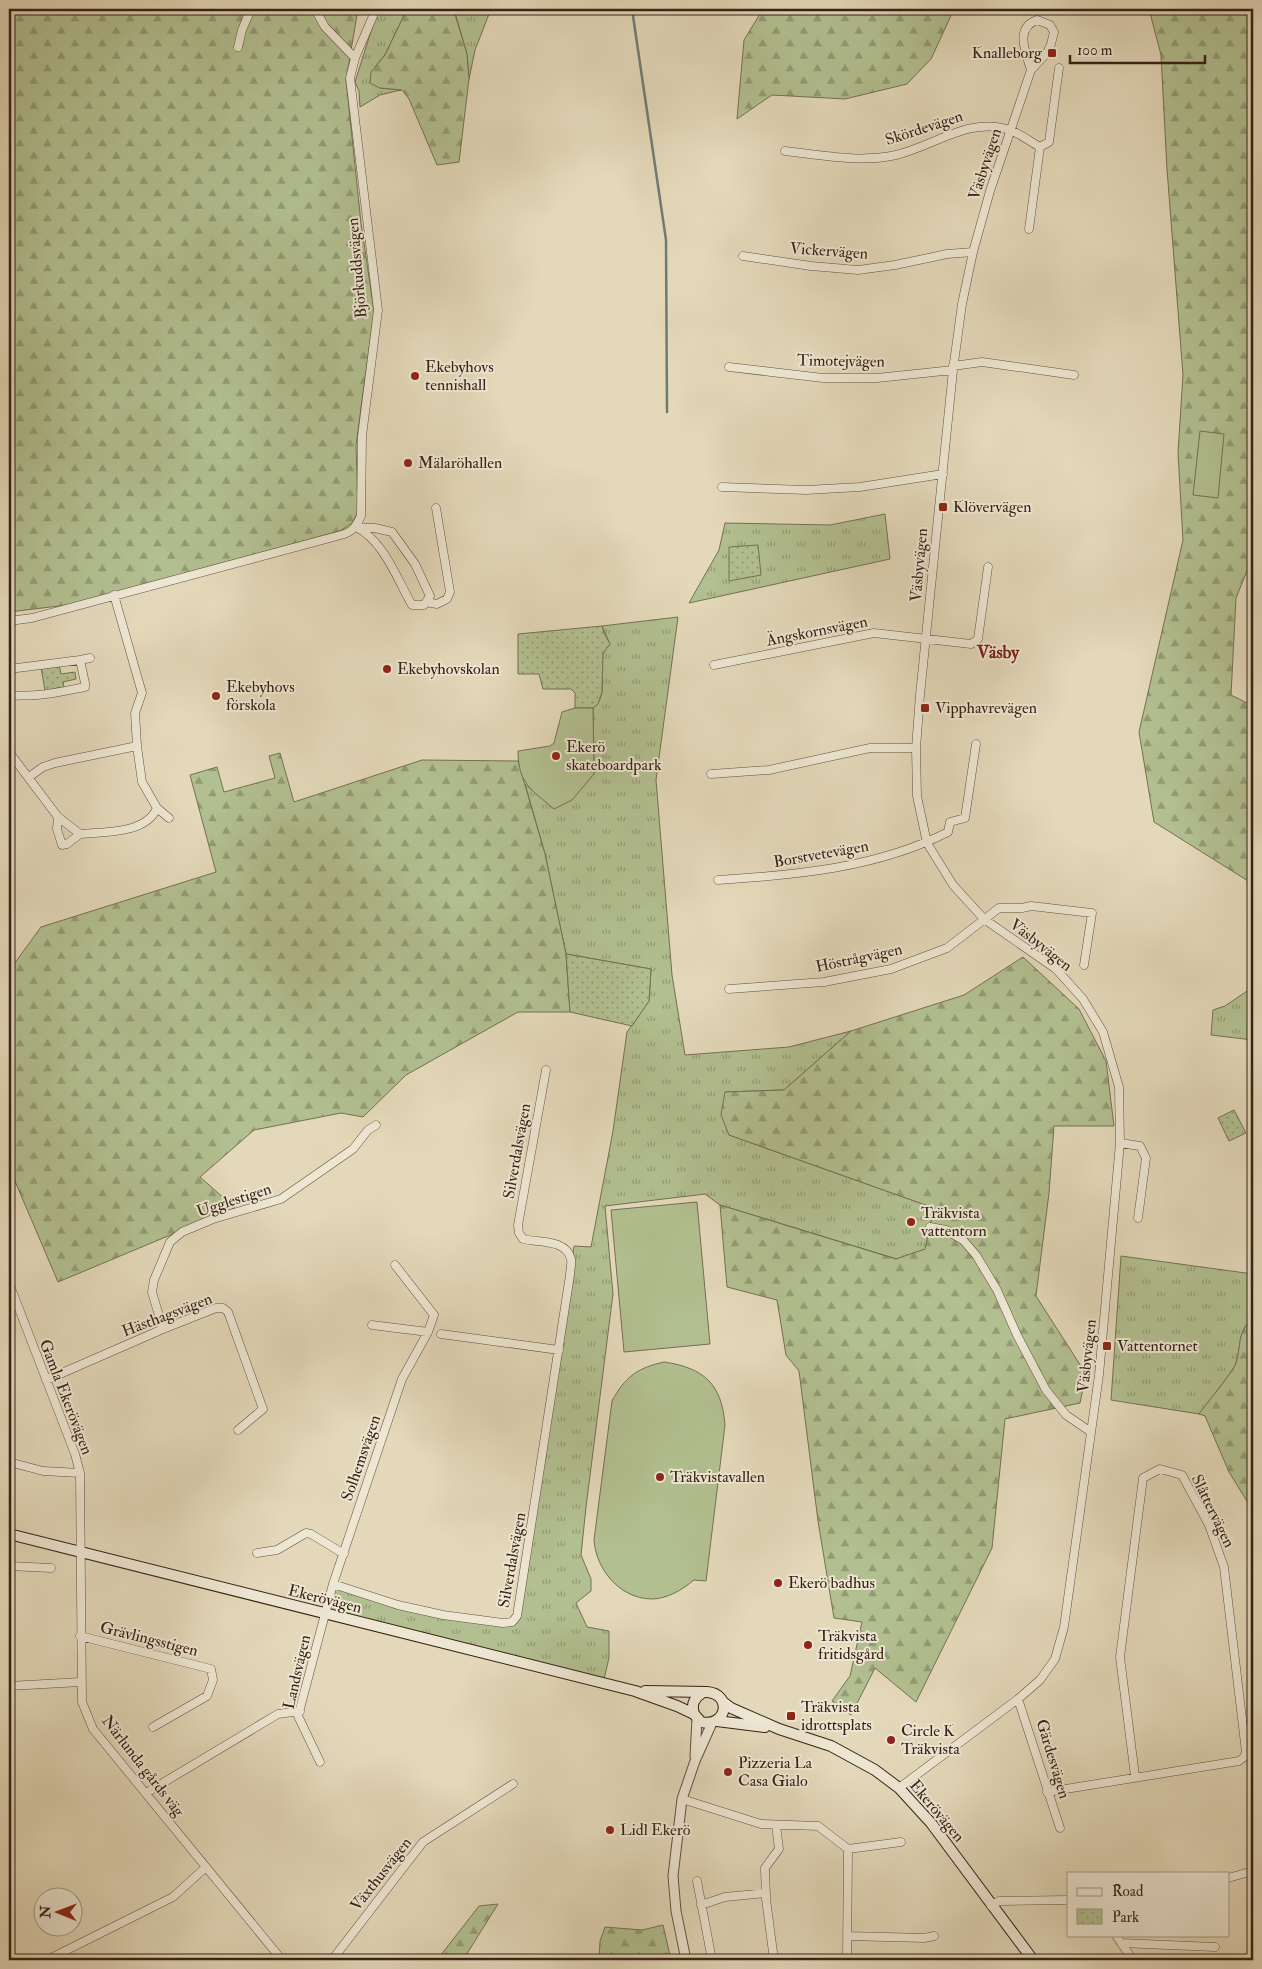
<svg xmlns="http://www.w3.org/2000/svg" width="1262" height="1969" font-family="'IM FELL Double Pica',serif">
  <defs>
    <pattern id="grass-tufts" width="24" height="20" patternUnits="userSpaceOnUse" patternTransform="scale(1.25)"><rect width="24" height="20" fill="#b2bf90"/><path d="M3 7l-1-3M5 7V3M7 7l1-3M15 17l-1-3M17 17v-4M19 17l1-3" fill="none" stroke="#929b75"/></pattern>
    <pattern id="forest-firs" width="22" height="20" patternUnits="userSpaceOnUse" patternTransform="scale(1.25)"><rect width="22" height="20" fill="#b2bf90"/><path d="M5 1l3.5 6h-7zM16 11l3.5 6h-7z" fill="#929b75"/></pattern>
    <pattern id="park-dots" width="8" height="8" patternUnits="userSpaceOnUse" patternTransform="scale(1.25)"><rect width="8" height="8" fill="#b2bf90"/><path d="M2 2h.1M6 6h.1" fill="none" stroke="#929b75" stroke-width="1.8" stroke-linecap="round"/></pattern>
  </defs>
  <rect width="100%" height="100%" fill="#e3d8b9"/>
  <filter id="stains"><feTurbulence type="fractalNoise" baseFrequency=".004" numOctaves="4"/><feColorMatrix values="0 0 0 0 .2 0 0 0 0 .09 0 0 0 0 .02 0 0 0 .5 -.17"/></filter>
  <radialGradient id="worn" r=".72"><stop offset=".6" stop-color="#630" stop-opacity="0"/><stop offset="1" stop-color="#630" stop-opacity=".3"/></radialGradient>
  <path fill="url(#grass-tufts)" stroke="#747053" d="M378,9H407L385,55L378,63L380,88L401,90L380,95L360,107L359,91L355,82Z
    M454,9H491L475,50L469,79L467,54Z
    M885,514L890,559L689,603L719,550L725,523L830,525Z
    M678,617L656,780L672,975L685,1055L789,1047L851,1031L784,1090L725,1092L729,1135L934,1208L926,1249L897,1259L720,1205L705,1194L605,1206L613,1294L586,1507L581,1555L591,1579V1591L576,1603L587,1627L609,1631V1658L603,1683L325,1615L333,1584L398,1605L503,1623L517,1616L574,1246L591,1247L613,1131L627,1032L649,1001L651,969L566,954L545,854L525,784L554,809L594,774L593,708C610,695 597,671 603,654C604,651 608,647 610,644L602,626Z
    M1253,987V1040L1211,1035L1213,1010L1225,1006Z
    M1121,1256L1253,1274V1317C1236,1335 1242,1343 1236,1363C1233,1372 1206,1404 1199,1414L1111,1400Z"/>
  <path fill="url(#forest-firs)" stroke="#747053" d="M9,9H358L346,80L361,223L374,311L356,445L358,512L352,523L340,531L67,605L9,612Z
    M407,9H453L454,11L467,54L469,79L459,162L437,165L409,99L402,90L380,88L370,83L371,72L385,55Z
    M763,9H954L931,59L907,84L845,99L772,95L737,119L744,40Z
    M1149,9H1253V556L1236,598L1231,695L1253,706V884L1154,822L1139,732L1183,540L1178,453L1183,375L1167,169L1161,55Z
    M280,753L294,802L422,760L518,761L545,854L566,954L570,1012H518L406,1075L363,1117L341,1113L254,1130L200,1177L235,1208L58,1282L9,1167V971L41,927L216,872L190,775L217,767L224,792L275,778L269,756Z
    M1023,957L1079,1009L1106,1061L1114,1126H1054L1049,1193L1036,1296L1086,1374L1080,1403L1005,1419L992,1548L916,1702L875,1668L851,1715L832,1701L850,1676L862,1622L834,1618L818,1521L799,1371L786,1355L777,1300L727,1287L720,1205L896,1259L925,1249L934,1208L729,1135L721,1115L725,1092L784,1090L851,1031L964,995Z
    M1253,1317V1511L1229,1472L1205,1416L1199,1414C1206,1404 1233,1372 1236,1363C1242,1343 1236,1335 1253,1317Z
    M498,1904L463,1960H437L479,1906Z
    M663,1925L671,1960H599L600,1941L605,1927L642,1930Z"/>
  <path fill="url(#park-dots)" stroke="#747053" d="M758,545L761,575L729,581V547Z
    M602,626L604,633L610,644L603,653L602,692L598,704L593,708H575V693L571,689H543L539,674H518V634Z
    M59,664L61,674L75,672L76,679L63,682L64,687L45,691L41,667Z
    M566,954L651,969L649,1001L632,1026L570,1012Z
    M1234,1110L1246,1133L1229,1141L1218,1118Z"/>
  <path fill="#b2bf90" stroke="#747053" d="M1200,431L1224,434L1218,498L1193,495Z
    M575,708H593L594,774L572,800L554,809C532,790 518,784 518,751L550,746L554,743L562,712Z
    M697,1202L710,1344L624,1352L611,1210Z
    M664,1362C704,1368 722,1384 725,1425L706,1581L694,1580C682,1590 667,1599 651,1599C619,1598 596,1569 594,1540L612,1401C625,1377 637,1368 664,1362Z"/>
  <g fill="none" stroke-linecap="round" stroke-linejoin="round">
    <path stroke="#6f7c74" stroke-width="2.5" d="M632,9L666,240L667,412"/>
    <g stroke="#624f3f" stroke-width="9">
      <path id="minor" d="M315,9L325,27L355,58
        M238,47L242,30L251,9
        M1040,147L1049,142L1059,68
        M785,151C821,155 860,163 896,155C934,146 970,116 1010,130C1020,134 1031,142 1040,147L1029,229
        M743,256L811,266L858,270L895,265L947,254L973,252
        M953,366L982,362L1074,375
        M729,367L823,378H877L953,370
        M722,487L806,490L860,487L943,474
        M356,527L375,528L392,532L415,564L430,596L424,605H412C397,579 384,541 356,527Z
        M426,602L437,604L447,599L450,592L436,508
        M9,621L32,618L341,535C352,532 356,527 361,516L362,436L378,310L350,78L355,58L373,16V9
        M80,660L90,658
        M714,665L874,633L971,644L978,639L988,567
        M9,669L80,660L85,683V687C69,690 53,694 37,695C27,696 18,695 9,696
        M9,752L58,817L80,834C104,832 146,834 157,808L142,782L137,746L135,713L142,693L114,595
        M711,774L769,770L870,748H916
        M29,777L43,767L55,763L137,746
        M157,808L169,818
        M58,817L57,829L62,845L67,844L80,834
        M718,880C796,875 877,868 948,832L950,822L965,818L976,744
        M729,989L824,982L891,969L947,948L999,908H1022L1031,906L1092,913L1084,965
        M1120,1143L1140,1146L1146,1158L1138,1218
        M930,1227L946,1230L963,1240L976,1255L997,1290L1017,1335L1046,1390L1066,1415L1091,1432
        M9,1283L75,1454L80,1473L82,1702L93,1729L282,1960
        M372,1325L428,1332
        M163,1329L152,1292L154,1280L170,1242L182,1232L213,1219L281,1199L353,1149L368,1130L376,1125
        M441,1334L559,1350
        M46,1380L163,1329L216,1308H223L228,1312L263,1409L238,1430
        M9,1462L43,1471L80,1473
        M257,1553L277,1550L306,1533L311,1534L344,1554
        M9,1566L51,1568
        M333,1584L398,1605L443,1615L503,1623L512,1622L517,1616L570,1275C570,1270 572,1264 571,1259C566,1239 539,1243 523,1239L519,1233L518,1225L546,1070
        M80,1636L211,1669L213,1680L207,1696L153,1727
        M9,1686L81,1682
        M1018,1699L1060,1828
        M320,1762L298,1716L333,1584L402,1379L428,1332L434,1315L395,1265
        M899,1788L1018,1699L1040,1680L1055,1659L1064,1627L1099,1375L1120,1143L1119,1087L1103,1032L1083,999L1056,969L984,919L953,885L927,843L917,796L916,748L920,695L953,370L962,304L973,252L990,191L1031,70L1047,53L1051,44L1054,32L1050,25L1037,20C1014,28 1026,53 1031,70
        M1047,1792L1239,1761L1244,1757L1246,1752L1224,1567L1209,1525L1182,1475L1160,1469L1143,1478L1120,1657L1135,1776
        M146,1793L278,1714L300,1711
        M682,1799L761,1824L818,1826L848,1849L847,1960
        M848,1849L901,1842
        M1228,1878L1253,1871
        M697,1881L712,1960
        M701,1905L725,1897L766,1893
        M991,1906L999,1901L1068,1900
        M1116,1935L1121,1943L1215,1947
        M847,1936L924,1938L934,1936
        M1121,1943L1133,1960
        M47,1960L173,1897L206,1867
        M332,1960L423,1842L513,1784
        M774,1960L766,1899L765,1868L779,1849L776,1825"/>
    </g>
    <g stroke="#624f3f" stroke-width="11">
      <path id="tertiary" d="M695,1756L697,1719
        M686,1960L676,1911L673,1876L682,1799L695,1761L712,1723"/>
    </g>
    <g stroke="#372116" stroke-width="12">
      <path id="secondary" d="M9,1534L635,1691L677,1706L694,1714
        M645,1691L707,1692C733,1694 727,1728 701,1722L694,1714C691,1704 694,1698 702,1693
        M723,1702L731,1708L779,1729L831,1746L875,1770L899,1788L931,1823L1033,1960
        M717,1721L765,1727"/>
    </g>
    <use href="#minor" stroke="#ede6d2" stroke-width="8"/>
    <use href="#tertiary" stroke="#ede6d2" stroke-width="9"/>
    <use href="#secondary" stroke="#ede6d2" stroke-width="10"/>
  </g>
  <g fill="#8f2418" stroke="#ede6d2" stroke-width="2">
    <rect x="1047" y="48" width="10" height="10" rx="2.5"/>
    <circle cx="415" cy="376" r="5"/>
    <circle cx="408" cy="463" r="5"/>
    <rect x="938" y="502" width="10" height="10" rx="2.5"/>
    <circle cx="387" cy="669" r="5"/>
    <circle cx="216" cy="696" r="5"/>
    <rect x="920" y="703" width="10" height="10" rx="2.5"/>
    <circle cx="556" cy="756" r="5"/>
    <circle cx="911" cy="1222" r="5"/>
    <rect x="1102" y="1341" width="10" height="10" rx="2.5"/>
    <circle cx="660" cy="1477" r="5"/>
    <circle cx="778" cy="1583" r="5"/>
    <circle cx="808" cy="1645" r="5"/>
    <rect x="786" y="1711" width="10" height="10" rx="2.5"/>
    <circle cx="891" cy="1740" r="5"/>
    <circle cx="728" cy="1772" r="5"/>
    <circle cx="610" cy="1830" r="5"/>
  </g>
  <g text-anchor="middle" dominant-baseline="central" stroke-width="4" stroke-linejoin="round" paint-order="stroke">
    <g font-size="16" fill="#372116" stroke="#ede6d2" text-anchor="start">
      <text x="1042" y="53" text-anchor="end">Knalleborg</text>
      <text x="425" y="367">Ekebyhovs<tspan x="425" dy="18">tennishall</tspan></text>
      <text x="418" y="463">Mälaröhallen</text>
      <text x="953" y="507">Klövervägen</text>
      <text x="397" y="669">Ekebyhovskolan</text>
      <text x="226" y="687">Ekebyhovs<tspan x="226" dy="18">förskola</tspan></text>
      <text x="935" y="708">Vipphavrevägen</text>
      <text x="566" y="747">Ekerö<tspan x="566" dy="18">skateboardpark</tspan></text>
      <text x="921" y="1213">Träkvista<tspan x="921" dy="18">vattentorn</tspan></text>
      <text x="1117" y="1346">Vattentornet</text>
      <text x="670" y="1477">Träkvistavallen</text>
      <text x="788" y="1583">Ekerö badhus</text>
      <text x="818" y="1636">Träkvista<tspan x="818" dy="18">fritidsgård</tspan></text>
      <text x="801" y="1707">Träkvista<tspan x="801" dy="18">idrottsplats</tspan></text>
      <text x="901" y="1731">Circle K<tspan x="901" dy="18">Träkvista</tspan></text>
      <text x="738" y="1763">Pizzeria La<tspan x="738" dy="18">Casa Gialo</tspan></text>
      <text x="620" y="1830">Lidl Ekerö</text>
    </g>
    <g font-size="16" fill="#372116" stroke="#ede6d2">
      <text transform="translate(924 128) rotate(-18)">Skördevägen</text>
      <text transform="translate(985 164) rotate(-72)">Väsbyvägen</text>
      <text transform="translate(829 251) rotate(4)">Vickervägen</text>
      <text transform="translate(357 268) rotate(-95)">Björkuddsvägen</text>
      <text transform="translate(841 361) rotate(1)">Timotejvägen</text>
      <text transform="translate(919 565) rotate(-85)">Väsbyvägen</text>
      <text transform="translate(817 631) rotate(-11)">Ängskornsvägen</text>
      <text transform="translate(821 854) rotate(-10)">Borstvetevägen</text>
      <text transform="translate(1041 945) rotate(38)">Väsbyvägen</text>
      <text transform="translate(859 958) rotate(-12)">Höstrågvägen</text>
      <text transform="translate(517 1151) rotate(-80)">Silverdalsvägen</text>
      <text transform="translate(234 1200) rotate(-18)">Ugglestigen</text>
      <text transform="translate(167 1315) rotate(-21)">Hästhagsvägen</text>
      <text transform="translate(1087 1356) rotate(-84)">Väsbyvägen</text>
      <text transform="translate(66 1397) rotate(69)">Gamla Ekerövägen</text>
      <text transform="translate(361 1458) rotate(-71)">Solhemsvägen</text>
      <text transform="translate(1213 1511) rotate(64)">Slåttervägen</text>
      <text transform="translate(512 1560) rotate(-80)">Silverdalsvägen</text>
      <text transform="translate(325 1599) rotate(14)">Ekerövägen</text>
      <text transform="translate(149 1639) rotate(14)">Grävlingsstigen</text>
      <text transform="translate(297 1672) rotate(-77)">Landsvägen</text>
      <text transform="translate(1053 1759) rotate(73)">Gärdesvägen</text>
      <text transform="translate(143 1766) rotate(52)">Närlunda gårds väg</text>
      <text transform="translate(937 1811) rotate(50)">Ekerövägen</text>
      <text transform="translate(381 1874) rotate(-52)">Växthusvägen</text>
    </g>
    <g font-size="18" font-weight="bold" fill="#7a1f14" stroke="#ede6d2">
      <text x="998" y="652">Väsby</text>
    </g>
  </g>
  <rect width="1262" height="1969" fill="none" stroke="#e3d8b9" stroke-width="30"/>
  <rect x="10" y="10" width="1242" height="1949" fill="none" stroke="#372116" stroke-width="2.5"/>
  <rect x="15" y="15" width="1232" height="1939" fill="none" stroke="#372116"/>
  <rect x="1067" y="1872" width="162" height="65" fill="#ede6d2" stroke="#a49787"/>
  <rect x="1077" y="1888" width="25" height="8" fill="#ede6d2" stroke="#a49787"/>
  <text x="1112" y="1896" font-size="15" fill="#372116">Road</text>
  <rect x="1077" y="1909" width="25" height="15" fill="url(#park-dots)" stroke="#a49787"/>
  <text x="1112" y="1922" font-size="15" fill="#372116">Park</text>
  <g transform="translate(58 1912) rotate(271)"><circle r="24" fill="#ede6d2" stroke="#a49787"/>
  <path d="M0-4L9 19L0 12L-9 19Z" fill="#8f2418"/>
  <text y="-8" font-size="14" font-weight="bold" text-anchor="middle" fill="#372116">N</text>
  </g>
  <path d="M1070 55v8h135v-8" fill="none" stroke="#372116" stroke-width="2.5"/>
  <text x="1077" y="55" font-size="15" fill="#372116" stroke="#ede6d2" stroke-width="4" paint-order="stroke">100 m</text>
  <rect width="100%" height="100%" filter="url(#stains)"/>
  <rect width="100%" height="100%" fill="url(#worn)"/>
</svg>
